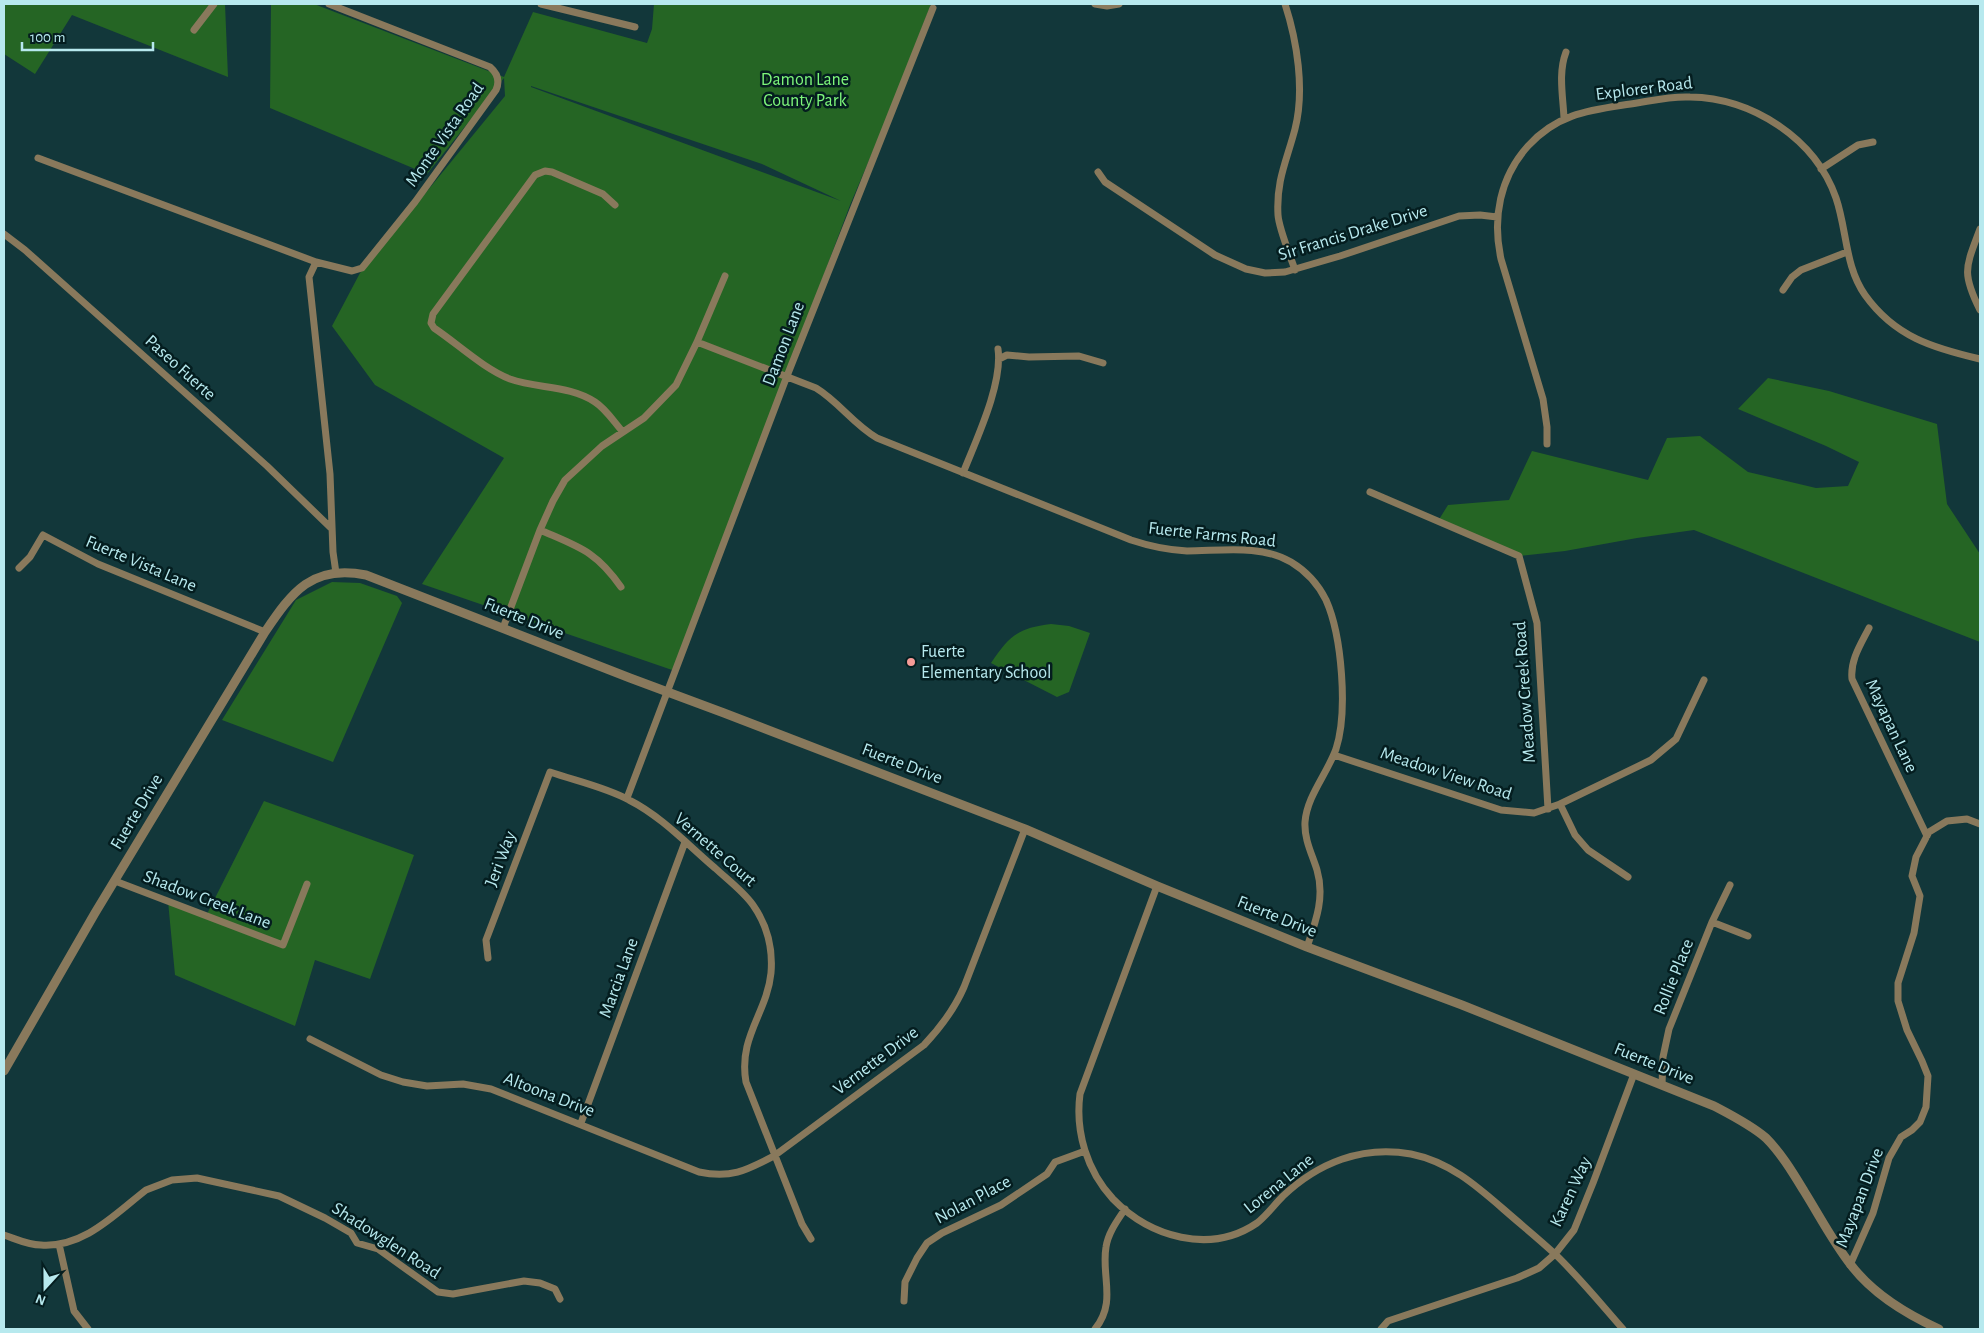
<svg xmlns="http://www.w3.org/2000/svg" width="1984" height="1333" font-family="'Alegreya Sans',sans-serif">
  <rect width="100%" height="100%" fill="#12373a"/>
  <path fill="#256524" fill-rule="evenodd" d="M4,4H225L228,77L72,15L35,74L4,54Z
    M271,4H314L504,77L533,12L647,43L652,29L654,4H931L884,125L850,205L675,671L422,584L504,458L375,385L332,326L360,273L505,96L504,78L427,174L270,108ZM531,86L762,164L841,201L531,87Z
    M1768,378L1829,391L1937,424L1947,504L1980,554V642L1694,530L1637,538L1565,551L1519,556L1438,521L1448,505L1509,500L1532,451L1648,480L1667,438L1700,436L1748,472L1816,488L1848,486L1859,462L1826,446L1738,409Z
    M332,582L360,583L397,596L402,603L333,762L222,720L296,600Z
    M1051,624L1069,626L1090,633L1069,692L1057,697L991,663C1009,636 1018,628 1051,624Z
    M264,801L414,855L370,979L315,960L295,1026L175,975L168,901L206,916Z"/>
  <g fill="none" stroke-linecap="round" stroke-linejoin="round">
    <path stroke="#89795c" stroke-width="7" d="M329,4L490,67C497,73 500,81 496,90L415,202L362,268L352,271L316,262L309,277L330,474L333,552L336,573
      M541,4L635,27
      M1095,4L1107,6L1119,4
      M1285,4C1297,41 1305,90 1295,129C1287,160 1276,180 1278,215C1279,229 1290,255 1295,270
      M194,30L214,4
      M1564,118C1563,96 1558,73 1566,52
      M38,158L316,262
      M1821,169L1858,145L1873,142
      M1098,172L1105,182L1215,255L1246,269L1265,273L1285,272L1340,256L1459,216L1480,215L1497,217
      M615,205L603,194L552,172L545,171L535,175L433,314L431,323L434,328C458,344 484,369 510,379C538,389 569,385 595,402C606,409 614,422 623,432
      M1980,229C1966,267 1961,272 1980,310
      M4,234L25,250L267,466L332,529
      M1783,290L1792,277L1801,270L1847,252
      M697,342L816,388C839,402 853,424 877,438L1131,540C1149,546 1168,550 1187,551C1220,551 1261,544 1291,562C1306,571 1318,584 1326,600C1342,636 1348,712 1336,749C1327,774 1307,796 1305,822C1304,839 1312,854 1317,870C1325,897 1316,921 1307,947
      M999,359L1007,355L1029,357L1079,356L1103,363
      M1547,444V427L1543,399L1501,259C1492,218 1500,177 1528,146C1560,111 1594,110 1637,103C1655,100 1672,96 1690,97C1752,98 1815,138 1836,198C1847,230 1845,267 1865,295C1895,337 1933,348 1980,359
      M963,473C976,440 1003,384 998,349
      M1370,492L1519,556L1537,623L1548,809
      M540,530C579,547 596,551 621,587
      M19,568L30,557L43,535L98,564L265,632
      M503,628L540,530L553,501L565,480L602,446L644,418L676,385L697,342L725,276
      M1869,628C1861,644 1850,660 1852,679L1927,836
      M1334,755L1501,810L1534,813L1560,804L1651,760L1676,739L1704,680
      M627,798L787,376L933,8
      M1560,804L1575,835L1588,850L1628,877
      M115,881L283,945L307,884
      M1157,886L1080,1094C1075,1132 1087,1171 1113,1199C1150,1237 1210,1255 1257,1223C1267,1215 1274,1205 1283,1196C1318,1163 1362,1145 1411,1154C1451,1162 1479,1188 1509,1214C1524,1227 1540,1240 1555,1254C1579,1277 1601,1304 1623,1329
      M1712,922L1748,936
      M488,958L486,940L550,772C576,781 605,787 629,800C661,816 688,845 715,868C728,880 743,891 753,905C767,925 773,949 771,973C767,1013 738,1037 746,1082L802,1224L811,1239
      M310,1039L381,1075L403,1082L427,1086L463,1084L491,1089L699,1172C731,1179 747,1170 774,1156L924,1045C941,1027 954,1010 964,987L1025,829
      M1662,1085L1663,1057L1669,1029L1712,922L1730,885
      M581,1123L685,842
      M4,1235C16,1239 28,1245 41,1245C84,1248 115,1214 146,1190L172,1180L197,1178L279,1196L325,1218L351,1233L357,1243L378,1249L438,1292L453,1294L524,1281L540,1283L555,1289L560,1299
      M59,1244L74,1311L88,1329
      M1850,1265L1873,1213L1889,1158L1901,1137L1912,1130L1920,1122L1926,1107L1928,1076L1922,1061L1907,1030L1898,1001V983L1914,933L1920,896L1912,876L1916,857L1929,832L1947,821L1967,819L1980,824
      M904,1301L905,1282L917,1258L927,1243L942,1233L1001,1205L1047,1174L1055,1162L1085,1151
      M1095,1329C1117,1302 1101,1276 1106,1247C1108,1233 1117,1221 1125,1209
      M1381,1329L1388,1321L1517,1278L1539,1268L1555,1254L1574,1230L1593,1183L1634,1074"/>
    <path stroke="#89795c" stroke-width="9" d="M4,1071L95,913L265,632C292,592 312,564 366,575L630,678L724,713L1025,829L1157,886L1307,947L1462,1005L1714,1106C1731,1115 1751,1125 1766,1138C1781,1153 1793,1173 1804,1191C1819,1215 1833,1242 1851,1265C1873,1294 1906,1314 1939,1329"/>
  </g>
  <circle fill="#f59b97" stroke="#041d1f" stroke-width="2" cx="911" cy="662" r="5"/>
  <g text-anchor="middle" dominant-baseline="central" stroke-width="5" stroke-linejoin="round" paint-order="stroke">
    <g font-size="18" fill="#7ef77b" stroke="#041d1f">
      <text x="805" y="80">Damon Lane<tspan x="805" dy="21">County Park</tspan></text>
    </g>
    <g font-size="18" fill="#b7e9ee" stroke="#041d1f">
      <text transform="translate(1644 89) rotate(-7)">Explorer Road</text>
      <text transform="translate(445 135) rotate(-55)">Monte Vista Road</text>
      <text transform="translate(1353 233) rotate(-17)">Sir Francis Drake Drive</text>
      <text transform="translate(784 344) rotate(-69)">Damon Lane</text>
      <text transform="translate(180 368) rotate(42)">Paseo Fuerte</text>
      <text transform="translate(1212 535) rotate(6)">Fuerte Farms Road</text>
      <text transform="translate(141 564) rotate(23)">Fuerte Vista Lane</text>
      <text transform="translate(524 619) rotate(22)">Fuerte Drive</text>
      <text transform="translate(1525 692) rotate(-94)">Meadow Creek Road</text>
      <text transform="translate(1891 726) rotate(65)">Mayapan Lane</text>
      <text transform="translate(902 764) rotate(21)">Fuerte Drive</text>
      <text transform="translate(1446 774) rotate(18)">Meadow View Road</text>
      <text transform="translate(137 812) rotate(-59)">Fuerte Drive</text>
      <text transform="translate(715 850) rotate(41)">Vernette Court</text>
      <text transform="translate(501 859) rotate(-69)">Jeri Way</text>
      <text transform="translate(207 900) rotate(21)">Shadow Creek Lane</text>
      <text transform="translate(1277 917) rotate(22)">Fuerte Drive</text>
      <text transform="translate(1674 977) rotate(-68)">Rollie Place</text>
      <text transform="translate(619 978) rotate(-70)">Marcia Lane</text>
      <text transform="translate(876 1061) rotate(-37)">Vernette Drive</text>
      <text transform="translate(1654 1064) rotate(22)">Fuerte Drive</text>
      <text transform="translate(549 1095) rotate(21)">Altoona Drive</text>
      <text transform="translate(1279 1184) rotate(-39)">Lorena Lane</text>
      <text transform="translate(1571 1192) rotate(-65)">Karen Way</text>
      <text transform="translate(1860 1198) rotate(-69)">Mayapan Drive</text>
      <text transform="translate(973 1200) rotate(-28)">Nolan Place</text>
      <text transform="translate(386 1241) rotate(33)">Shadowglen Road</text>
    </g>
    <g font-size="18" fill="#b7e9ee" stroke="#041d1f" text-anchor="start">
      <text x="921" y="652">Fuerte<tspan x="921" dy="21">Elementary School</tspan></text>
    </g>
  </g>
  <rect width="1984" height="1333" fill="none" stroke="#b7e9ee" stroke-width="10"/>
  <g transform="translate(45 1288) rotate(201)" stroke="#041d1f" stroke-width="4" paint-order="stroke">
  <path d="M0-4L9 19L0 12L-9 19Z" fill="#b7e9ee"/>
  <text y="-8" font-size="14" font-weight="bold" text-anchor="middle" fill="#b7e9ee">N</text>
  </g>
  <path d="M22 42v8h131v-8" fill="none" stroke="#b7e9ee" stroke-width="2.5"/>
  <text x="30" y="42" font-size="15" fill="#b7e9ee" stroke="#041d1f" stroke-width="4" paint-order="stroke">100 m</text>
</svg>
